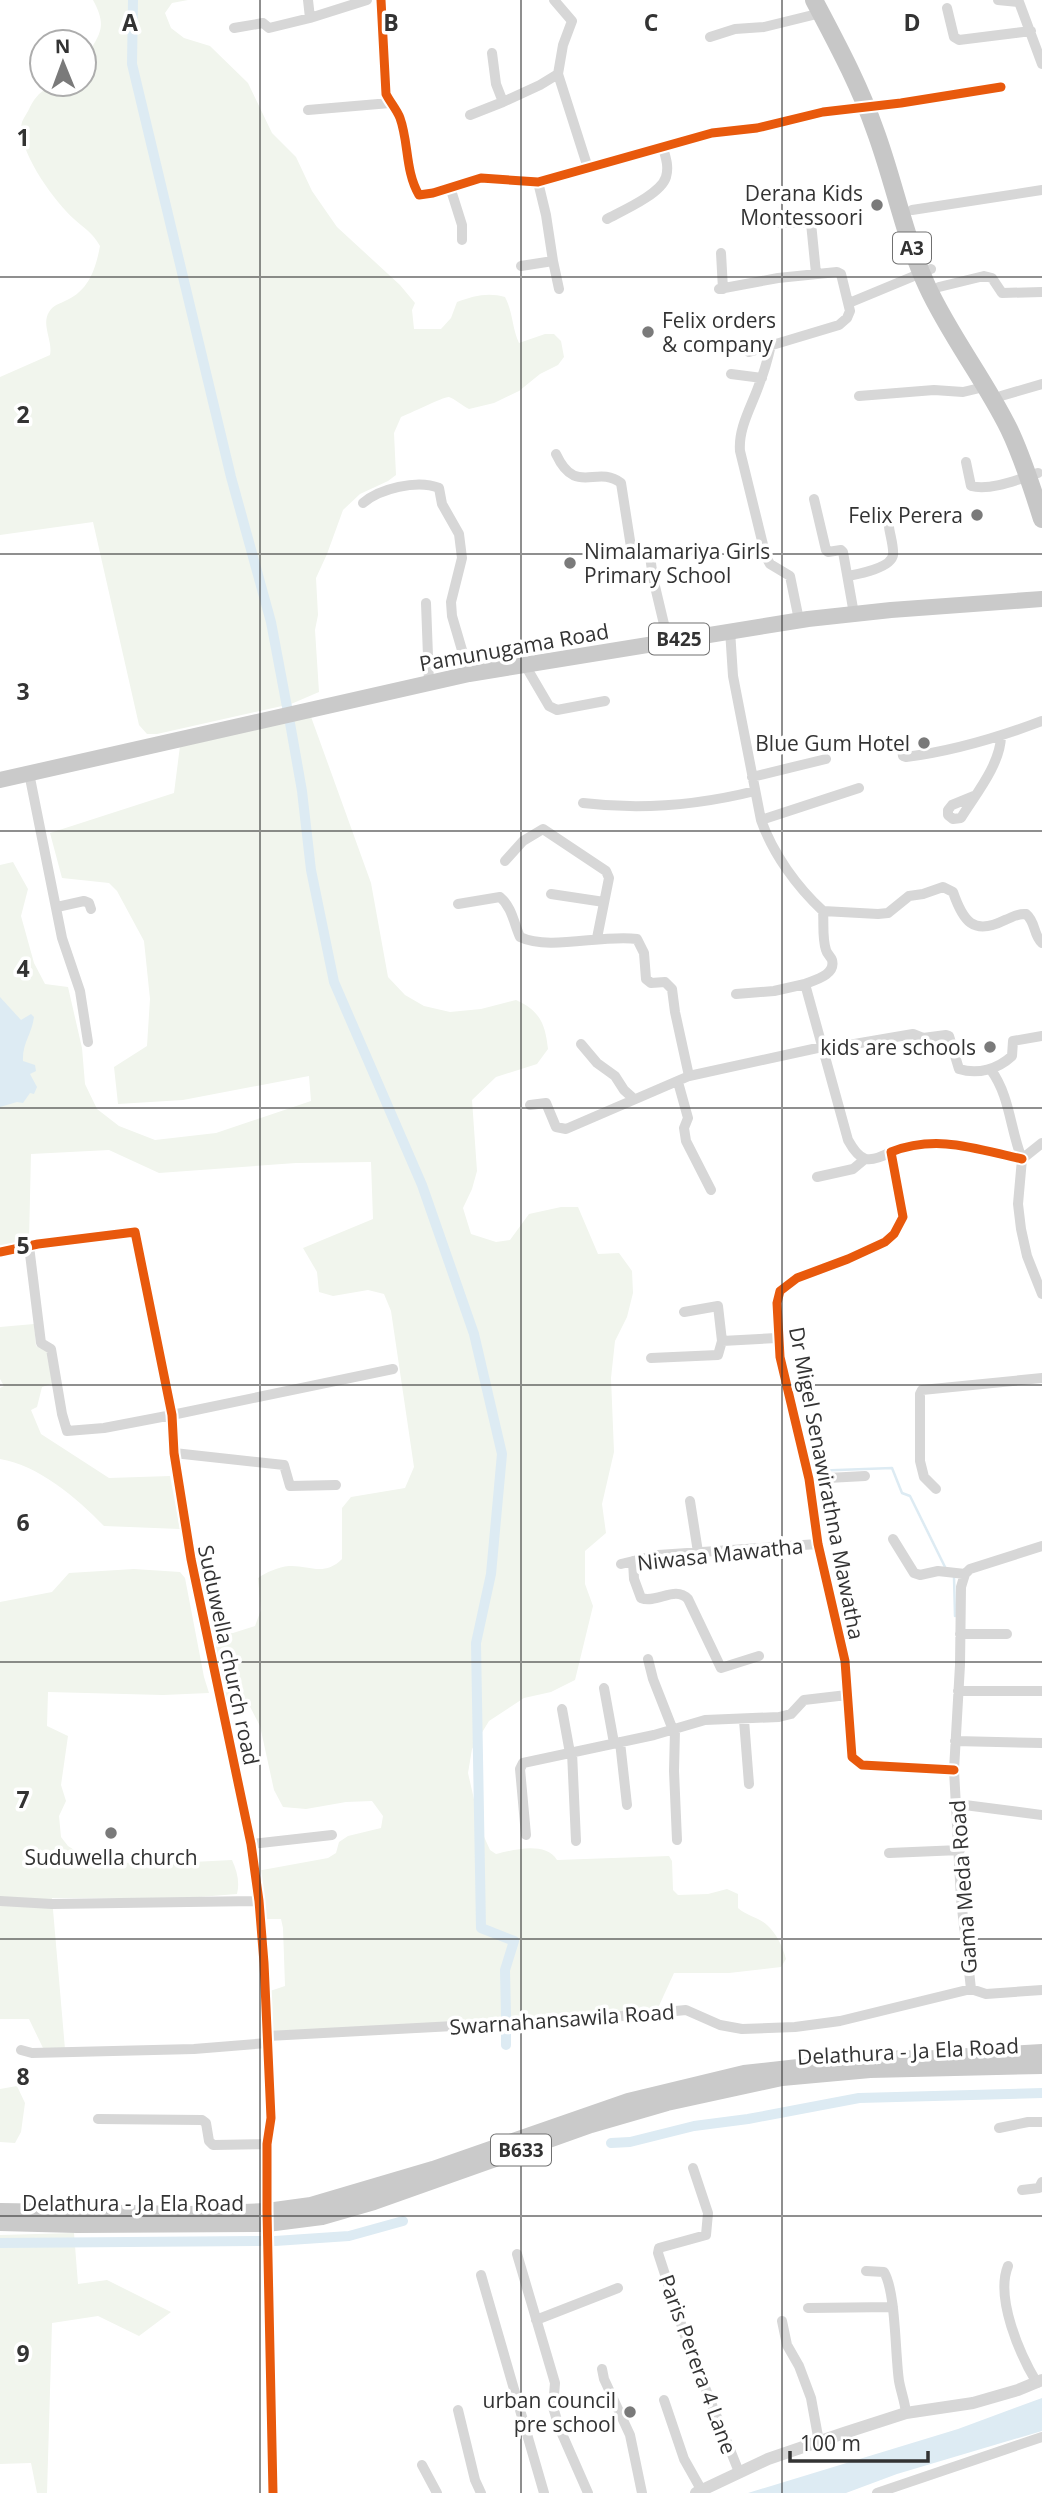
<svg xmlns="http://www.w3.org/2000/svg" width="1042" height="2493" font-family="'Open Sans',sans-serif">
  <rect width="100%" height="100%" fill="#fff"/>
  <path fill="#f1f5ed" d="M93,0H188L172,3L165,13L171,28L184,38L210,46L248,83L272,133L296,157L312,191L337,227L400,285L415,303L412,310L414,329H441L451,318L457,302C473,296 488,292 505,297C513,312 512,328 519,343L545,334H554L561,341L564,357L558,365L540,374L519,391L494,403L469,409C463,406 455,399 449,397C445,396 409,414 401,417L394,433L396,475L388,481L360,494L343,510L327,554L316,578L318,615L315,630L319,692L291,704L157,734H147L139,725L93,522L0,535V377L50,355C53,341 41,325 49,312C54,304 60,304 67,300C89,290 96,268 100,246C92,232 85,229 74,219C55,202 15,148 22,122C24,117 28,112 30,107C43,82 59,84 84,84C84,77 83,68 85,62C96,35 110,31 93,0Z
    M310,714L371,883L388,977L405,995L424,1006L450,1012L481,1009L516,1000C540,1011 545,1023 548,1049L537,1064L496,1077L472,1100L477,1171L472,1189L463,1208L471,1234L496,1242L510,1240L529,1214L561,1207H578L598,1254L619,1253L632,1271L633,1293L627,1317L615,1341L611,1378L614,1452L602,1504L606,1533L585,1551V1584L593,1606L575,1680L551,1692L524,1698L489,1721L472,1749L468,1773L481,1830L490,1850L496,1854C514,1850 545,1841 557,1860L669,1856L672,1861L673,1890L678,1895L708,1894L727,1889L738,1894V1908C747,1916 760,1918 767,1925C776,1933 783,1947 786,1959L781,1967L729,1973H674L658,2008L647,2012L270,2032L267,1992L285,1986L283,1928L281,1919H258L251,1872L328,1858L336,1853L339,1842L348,1836L381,1828L383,1816L372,1801L346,1802L306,1809L283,1807L274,1790L260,1726L246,1699L223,1704L209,1636L233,1633L255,1626L261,1610L258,1578C267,1572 278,1567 289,1566C309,1565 324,1577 342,1559V1508L351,1497L405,1488L414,1467L391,1311L384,1294L368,1290L333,1296L319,1292L317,1272L303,1248L373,1219L371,1162L296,1163L159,1173L109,1150L31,1154L29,1240L0,1246V865L13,862L28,889L21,916L34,963L45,984L68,987L82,1048L85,1084L97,1109L119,1126L155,1140L216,1133L311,1101L309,1076L183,1100L118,1104L114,1067L147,1046L150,999L144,941L117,891L109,883L62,878L50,833L174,793L180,746Z
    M34,1324L36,1346L48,1351L54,1383L42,1387L37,1407L31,1410L41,1434L109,1478L170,1476L180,1529L104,1526C77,1498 38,1465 0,1459V1388L4,1386L0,1379V1327Z
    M134,1569L180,1572L185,1578L204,1677L209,1693L163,1695L48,1692L47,1726L68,1736L61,1785L66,1801L59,1816L61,1837L68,1846L91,1861L153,1864L232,1860C237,1871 240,1882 237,1894L187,1898H52L65,2049L43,2048L29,2019H0V1602L52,1592L69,1573Z
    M17,2086L25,2103L21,2132L15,2143L0,2142V2089Z
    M74,2233L78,2284L107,2280L171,2312L139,2336L98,2316L52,2323L47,2493H37L31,2463L0,2464V2235Z"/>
  <path fill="#ddebf3" d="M0,997L21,1020L31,1014L34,1017C32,1034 22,1043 23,1061L35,1065L36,1071L30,1074L37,1087L34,1094L30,1093L23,1103L17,1102L0,1107Z
    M1042,2398V2431L897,2474L846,2493H748L958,2429Z"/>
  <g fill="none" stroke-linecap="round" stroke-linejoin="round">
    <path stroke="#ddebf3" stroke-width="2.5" d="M811,1471L892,1468L902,1493L910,1496L946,1569
      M954,1577L955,1616"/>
    <path stroke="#ddebf3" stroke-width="10" d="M133,0L132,64L231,477L271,622L287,707
      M290,723L302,791L311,870L334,982L422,1185L474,1334L502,1454L491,1574L476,1643L481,1928L514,1941L505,1970L506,2016
      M506,2031V2045
      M611,2143L630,2142L694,2126L748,2119L859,2098L1042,2093
      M275,2241L349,2236L403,2221
      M0,2243L260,2241"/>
    <path stroke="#d7d7d7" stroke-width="10" d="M308,0L310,18
      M381,0L386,94C390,102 397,110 400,118C409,143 405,171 419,195L433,193L481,178L538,182L712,133L757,128L823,112L901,103L1001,87
      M554,0L572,21L563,45L558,74L588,168
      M998,0L1019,2L1042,64
      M947,8L954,37L959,40L1031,31
      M234,28L263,23L269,28L310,18L367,0
      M710,37L735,29L764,27L821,13
      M492,53L496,84L503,102L540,85L558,74
      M308,110L390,103
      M470,115L503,102
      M450,187L462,225V240
      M912,210L1042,190
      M607,219C622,211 661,194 666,177C669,167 666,158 663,148
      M774,223H811L816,273
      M721,253L723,289
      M553,261L559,289
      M521,266L553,261L546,215L538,182
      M939,287L984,276L992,278L1002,293L1042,292
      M719,289L778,278L837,272L841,274L850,311L847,318L839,325L749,352
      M849,303L931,269
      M771,345C768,358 765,370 760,382C753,404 738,427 740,451L766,557L770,564L790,576L799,620
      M731,374L762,378
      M859,396L934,390L963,392L984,387
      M1001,396L1042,384
      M556,454C576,497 596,464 621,483L631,547L650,556L653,578L668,641
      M966,462L971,486C991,491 1019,479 1038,473
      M814,499L826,550L828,552L841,550L843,552L854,614
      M363,503C379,489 417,479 439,488L442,504L459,534L462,558L451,602L452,616L469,674
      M848,576C858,574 891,568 893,555C894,547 890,535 889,527
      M426,603L429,683
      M730,630L733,676L761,820C773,854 797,887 823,911C824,923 822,938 826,950C827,954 831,957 832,960C836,975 815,980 805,984L848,1140C860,1162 868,1164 891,1152
      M525,665L549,706L557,710L605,701
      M902,749L903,756L906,757C954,751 997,738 1042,721
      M29,773L62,938L80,991L88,1042
      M752,777L826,759
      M974,796L952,805L948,810V815L953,819L961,818C975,795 1000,765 1001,737
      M583,803C640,810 699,805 755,791
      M761,820L859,788
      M505,861L523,841L543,829L606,871L609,878L597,938
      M551,894L604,902
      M458,904L500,897C512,907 514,924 520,937C549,951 603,934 637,939L644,953L646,979L651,983L665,982L672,989L675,1012L689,1076
      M57,907L84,901L89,903L91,909
      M823,911L878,914L888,913L909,896L923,894L943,887L953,892C963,921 973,936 1005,920C1013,917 1018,913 1026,914C1036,922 1033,935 1042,943
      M736,994L774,991L805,984
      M581,1044L597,1063L615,1076L624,1090L634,1099
      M822,1045L837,1047L913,1034L923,1038L946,1035L949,1036L959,1069C978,1075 998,1069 1012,1056L1013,1041L1042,1036
      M991,1070C1010,1096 1010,1129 1022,1159
      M678,1082L688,1118L684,1128L686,1141L711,1190
      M530,1105L546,1103L556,1127L566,1129L689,1076L822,1047
      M1042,1143L1022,1159L1018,1204L1021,1229L1027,1256L1042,1294
      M817,1177L853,1169L865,1159
      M29,1246L41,1343L51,1349L62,1414L67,1431L104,1428L172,1415L393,1369
      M0,1252L38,1244L135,1232L172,1415L174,1453L191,1559L251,1844L259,1901L264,1963L271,2118L267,2144V2211L273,2493
      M722,1341L777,1338
      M651,1358L718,1355L722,1341L718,1306L684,1312
      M174,1453L284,1465L290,1486L336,1485
      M809,1479L865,1476
      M936,1489L924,1477L920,1461V1394L922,1390L1042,1378
      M690,1501L698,1552
      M893,1539L914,1573L920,1575L938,1571L965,1574
      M633,1561L634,1579L641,1598C657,1604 675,1585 688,1599L721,1668L759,1656
      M621,1564L658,1555L818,1544
      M960,1634H1007
      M648,1659L653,1679L673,1730
      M604,1688L614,1743
      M958,1691H1042
      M562,1709L570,1753
      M744,1720L749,1784
      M675,1730L674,1771L677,1840
      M955,1741L1042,1743
      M620,1742L627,1805
      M572,1752L576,1841
      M954,1770L862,1765L852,1757L845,1661L818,1544L809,1479L780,1357L777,1303L780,1291L797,1278L848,1259L885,1242L894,1234L903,1217L891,1152C937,1134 976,1149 1022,1159
      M957,1804L1042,1815
      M526,1835L520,1769L523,1763L654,1735L705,1720L779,1717L791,1714L804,1700L847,1695
      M251,1844L332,1835
      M889,1853L960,1850
      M0,1901L52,1904L259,1901
      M971,1989L961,1899L954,1770L960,1665L961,1587L965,1574L970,1569L1042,1546
      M268,2036L601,2018L686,2010L720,2025L742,2029L795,2027L840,2021L971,1989L986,1994L1042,1990
      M21,2050L32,2053L194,2049L267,2043
      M98,2119L202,2120L206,2123L209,2141L213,2145L267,2144
      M999,2128L1028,2122H1042
      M693,2168L708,2213L706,2235L659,2248L658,2253L688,2345L739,2472
      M1022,2190L1039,2188L1042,2182
      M517,2254L555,2383L553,2407L559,2427L588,2493
      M1008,2266C995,2298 1020,2355 1037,2383
      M866,2271L884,2272C896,2292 895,2354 899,2381C901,2392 905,2402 906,2413
      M481,2275L544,2493
      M808,2308L893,2307
      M536,2320L618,2288
      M782,2321L787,2345L799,2366L811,2398L819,2442
      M602,2369L604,2379L630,2435L642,2493
      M664,2400L684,2459L702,2491
      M458,2410L475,2480L481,2493
      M422,2465L437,2493
      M877,2493L1042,2437"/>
    <path stroke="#d7d7d7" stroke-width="12" d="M696,2493L768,2459L844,2433L906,2413L973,2403L1018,2390L1042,2380"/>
    <path stroke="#cacaca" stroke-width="16" d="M0,780L469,674L808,619L891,610L1042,599
      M0,2211L190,2214L267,2211L311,2205L433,2169L628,2101L744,2073L869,2059L934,2058L1042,2052
      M0,2223L77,2225L267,2224L322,2217L374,2202L591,2125L667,2103L782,2078L870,2070L1042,2066"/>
    <path stroke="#c7c7c7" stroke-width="18" d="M814,0C836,42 859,84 875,130C894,181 904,236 927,286C950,336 985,380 1009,429C1023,458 1032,488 1042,519"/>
    <g stroke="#fff" stroke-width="13">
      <path id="cycleway" d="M381,0L386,94C390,102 397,110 400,118C409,143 405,171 419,195L433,193L481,178L538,182L712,133L757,128L823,112L901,103L1001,87
        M0,1252L38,1244L135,1232L172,1415L174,1453L191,1559L251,1844L259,1901L264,1963L271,2118L267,2144V2211L273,2493
        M954,1770L862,1765L852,1757L845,1661L818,1544L809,1479L780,1357L777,1303L780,1291L797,1278L848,1259L885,1242L894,1234L903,1217L891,1152C937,1134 976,1149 1022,1159"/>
    </g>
    <use href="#cycleway" stroke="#e8590c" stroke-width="9"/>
  </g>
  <path fill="none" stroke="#333" stroke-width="2" stroke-opacity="0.55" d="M260,0V2493M521,0V2493M782,0V2493M0,277H1042M0,554H1042M0,831H1042M0,1108H1042M0,1385H1042M0,1662H1042M0,1939H1042M0,2216H1042"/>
  <g fill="#7a7a7a" stroke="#fff" stroke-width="2.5">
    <circle cx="877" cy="205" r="7"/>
    <circle cx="648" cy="332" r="7"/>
    <circle cx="977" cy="515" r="7"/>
    <circle cx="570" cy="563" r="7"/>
    <circle cx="924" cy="743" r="7"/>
    <circle cx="990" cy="1047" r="7"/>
    <circle cx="111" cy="1833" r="7"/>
    <circle cx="630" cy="2412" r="7"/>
  </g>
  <g text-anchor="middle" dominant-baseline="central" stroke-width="7" stroke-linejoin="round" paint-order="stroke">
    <g fill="#fff" stroke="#707070" stroke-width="2">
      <rect x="893" y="232.5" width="38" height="31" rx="5"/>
      <rect x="649" y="623.5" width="60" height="31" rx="5"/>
      <rect x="491" y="2134.5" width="60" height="31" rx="5"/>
    </g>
    <g font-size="19" font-weight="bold" fill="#333">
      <text x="912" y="248">A3</text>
      <text x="679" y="639">B425</text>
      <text x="521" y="2150">B633</text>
    </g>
    <g font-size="21" fill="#333" stroke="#fff" text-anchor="end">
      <text x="863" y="193">Derana Kids<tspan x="863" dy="24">Montessoori</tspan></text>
      <text x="662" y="320" text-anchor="start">Felix orders<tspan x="662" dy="24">&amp; company</tspan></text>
      <text x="963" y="515">Felix Perera</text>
      <text x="584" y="551" text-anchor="start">Nimalamariya Girls<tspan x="584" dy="24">Primary School</tspan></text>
      <text x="910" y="743">Blue Gum Hotel</text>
      <text x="976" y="1047">kids are schools</text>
      <text x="111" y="1857" text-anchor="middle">Suduwella church</text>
      <text x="616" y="2400">urban council<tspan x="616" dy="24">pre school</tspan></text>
    </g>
    <g font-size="21" fill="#333" stroke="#fff">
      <text transform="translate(514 647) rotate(-10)">Pamunugama Road</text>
      <text transform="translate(827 1483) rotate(79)">Dr Migel Senawirathna Mawatha</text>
      <text transform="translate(720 1554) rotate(-6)">Niwasa Mawatha</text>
      <text transform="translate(229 1655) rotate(78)">Suduwella church road</text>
      <text transform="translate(963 1887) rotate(-94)">Gama Meda Road</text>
      <text transform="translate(562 2019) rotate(-4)">Swarnahansawila Road</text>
      <text transform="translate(908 2051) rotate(-3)">Delathura - Ja Ela Road</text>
      <text x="133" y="2203">Delathura - Ja Ela Road</text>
      <text transform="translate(698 2364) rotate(70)">Paris Perera 4 Lane</text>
    </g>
  </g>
  <g font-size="23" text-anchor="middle" font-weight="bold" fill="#333" stroke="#fff" stroke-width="7" stroke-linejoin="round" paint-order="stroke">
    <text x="130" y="31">A</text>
    <text x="391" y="31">B</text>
    <text x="651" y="31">C</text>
    <text x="912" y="31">D</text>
    <text x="23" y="146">1</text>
    <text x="23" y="423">2</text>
    <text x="23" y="700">3</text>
    <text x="23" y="977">4</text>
    <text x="23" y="1254">5</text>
    <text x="23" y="1531">6</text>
    <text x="23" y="1808">7</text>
    <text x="23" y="2085">8</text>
    <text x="23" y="2362">9</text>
  </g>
  <g transform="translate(63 63) rotate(359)"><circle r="33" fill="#ffffff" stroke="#adadad" stroke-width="2"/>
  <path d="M0-5L12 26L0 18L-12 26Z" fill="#7a7a7a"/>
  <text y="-10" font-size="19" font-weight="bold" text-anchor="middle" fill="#333333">N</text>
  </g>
  <path d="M790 2451v10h138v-10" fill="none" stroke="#333333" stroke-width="3.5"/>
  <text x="800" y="2451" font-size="21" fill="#333333" stroke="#ffffff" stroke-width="5" paint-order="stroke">100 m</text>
</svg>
